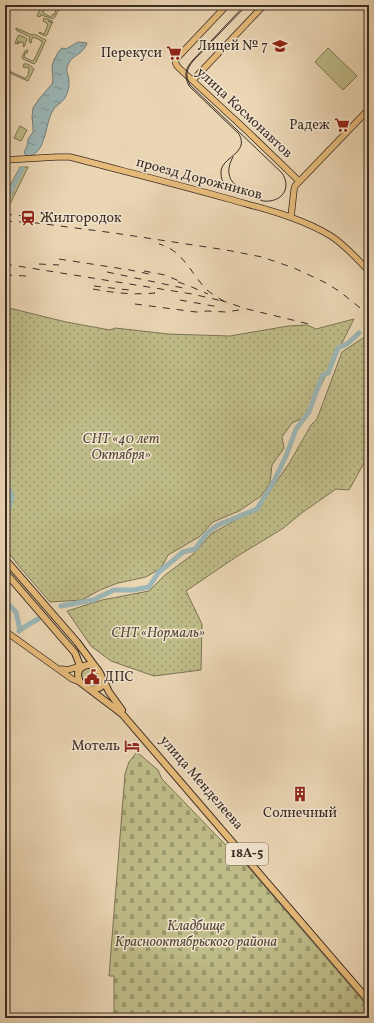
<svg xmlns="http://www.w3.org/2000/svg" width="374" height="1023" font-family="Vollkorn,serif">
  <defs>
    <pattern id="forest-crowns" width="20" height="18" patternUnits="userSpaceOnUse"><rect width="20" height="18" fill="#bebc88"/><path d="M2 6a3 3 0 1 1 6 0M12 15a3 3 0 1 1 6 0" fill="none" stroke="#9b996f"/></pattern>
    <pattern id="cemetery-stones" width="16" height="16" patternUnits="userSpaceOnUse"><rect width="16" height="16" fill="#bebc88"/><path d="M2 7V4a2 2 0 0 1 4 0v3zM10 15v-3a2 2 0 0 1 4 0v3z" fill="#9b996f"/></pattern>
    <pattern id="garden-dots" width="8" height="8" patternUnits="userSpaceOnUse"><rect width="8" height="8" fill="#bebc88"/><path d="M2 2h.1M6 6h.1" fill="none" stroke="#9b996f" stroke-width="1.8" stroke-linecap="round"/></pattern>
    <pattern id="water-ripples" width="26" height="14" patternUnits="userSpaceOnUse"><rect width="26" height="14" fill="#9cb7b7"/><path d="M2 4q2-2 4 0t4 0M15 11q2-2 4 0t4 0" fill="none" stroke="#809595"/></pattern>
  </defs>
  <rect width="100%" height="100%" fill="#ebd6b4"/>
  <filter id="stains"><feTurbulence type="fractalNoise" baseFrequency=".005" numOctaves="4"/><feColorMatrix values="0 0 0 0 .2 0 0 0 0 .09 0 0 0 0 .02 0 0 0 .5 -.17"/></filter>
  <radialGradient id="worn" r=".72"><stop offset=".6" stop-color="#630" stop-opacity="0"/><stop offset="1" stop-color="#630" stop-opacity=".3"/></radialGradient>
  <path fill="#bebc88" stroke="#7c7456" d="M42,5L46,6L43,13L51,17L53,14L54,15L58,5H61L55,17L53,19L41,15L40,17L37,16Z
    M44,18L52,21L53,23L48,21L52,23L47,35L45,36L39,33V32L44,34L48,25L47,24V23L43,21Z
    M16,28L32,35L34,34L46,40L36,62L34,64L23,59L22,57L25,51L27,50H28L27,53H25L24,57L32,61L34,60L42,43V41L33,37L31,41L32,42L31,43H30L29,40L30,37L16,30Z
    M19,35L26,38L27,39L24,47L23,46L24,43L20,42L18,44H17L19,41H18L16,44L15,43L18,36Z
    M328,48L357,76L343,90L315,62Z
    M24,64C27,63 32,66 34,69L28,81L5,71V69L24,78H26L29,73H28L29,70V68L25,67V68L23,67Z
    M20,126L27,130L21,141L14,138Z
    M93,667L101,682L99,687H91L80,679L81,671L83,668Z"/>
  <path fill="url(#forest-crowns)" stroke="#7c7456" d="M20,167H28L10,204L5,206V195Z"/>
  <path fill="url(#cemetery-stones)" stroke="#7c7456" d="M137,752L158,770L162,779L215,834L249,868L369,1008V1018H114V976H109L125,774L129,762Z"/>
  <path fill="url(#garden-dots)" stroke="#7c7456" d="M5,307L66,322L110,330L115,328L168,334L230,336L288,326L307,325L316,329L354,319L305,417L292,423L282,437L284,448L272,465L270,483L261,496L239,511L213,522L199,537L168,555L164,563L161,568L146,577L118,583L100,590L82,600L50,602L18,565L5,548Z
    M369,334V454L349,490L336,489L303,512L282,529L236,557L186,591L202,624L201,670L154,676L111,661L91,646L67,611L102,600L149,591L165,575L192,555L211,534L259,507L290,462L311,425L317,419L342,352Z"/>
  <path fill="url(#water-ripples)" stroke="#757f7d" d="M78,42L87,43C86,46 84,49 82,51C78,55 71,58 69,63C64,71 69,74 69,81C69,84 69,88 68,90C65,104 57,102 52,112C45,124 46,157 26,156L24,152L27,146L28,139L33,132V127L32,117L33,108L39,99L52,84L53,80L52,66L54,60L59,51L62,48L66,49Z"/>
  <g fill="none" stroke-linecap="round" stroke-linejoin="round">
    <path stroke="#9cb7b7" stroke-width="5" d="M5,201L22,169
      M5,482L8,486L12,497L5,522L6,539
      M9,605L16,612L20,630
      M61,606L93,600L114,590H133L149,587L158,573L183,552L195,549L207,533L218,525L257,509L273,483L286,456L296,429L309,412L322,376L328,373L338,348L347,344L359,333
      M19,631L26,626L38,619"/>
    <g stroke="#3a2c25" stroke-width="7">
      <path id="major" d="M227,5L177,58C174,62 176,65 179,68L246,130L299,181
        M193,80L264,5
        M5,160L56,157H70C123,171 176,184 229,199C264,209 300,217 331,236C345,245 357,259 369,271
        M291,217L294,190L295,186L369,109
        M5,631L72,679L80,682
        M61,669L67,670L82,666"/>
    </g>
    <g stroke="#3a2c25" stroke-width="8">
      <path id="highway" d="M5,559L77,642L94,665
        M5,572L75,653L79,663L78,671
        M103,679L109,692L122,710
        M89,689C111,691 102,674 94,665C83,664 74,669 80,682L113,707L123,715L369,1001"/>
    </g>
    <use href="#major" stroke="#e6bb7a" stroke-width="5.5"/>
    <use href="#highway" stroke="#e6bb7a" stroke-width="6"/>
    <path stroke="#3a2c25" stroke-width="1" d="M245,5L192,61C185,69 184,76 189,86L239,134C250,154 220,157 221,173C221,178 222,181 225,185C231,190 255,197 263,201C282,203 292,188 282,173L190,85C185,75 186,70 193,61L247,5
      M233,157C226,169 227,182 241,188"/>
    <path stroke="#3a2c25" stroke-width="1" stroke-dasharray="7 7" stroke-linecap="butt" d="M5,214L23,216
      M5,221L37,223L114,233L226,250L262,257L294,268L324,282L339,291L369,315
      M59,259L130,270L149,274
      M5,264L192,294L214,299L225,302C219,298 213,295 207,290C191,274 183,250 159,244
      M39,264L59,265
      M144,271L165,275L184,283
      M107,272L183,288
      M5,275L26,276
      M178,282L187,285L208,294
      M94,286L129,290
      M93,289C114,293 134,295 155,293L149,292
      M180,300L219,307
      M220,300L247,309L313,325
      M135,304L196,312L207,311L226,312L239,310"/>
  </g>
  <defs>
    <g id="school-bare" transform="scale(1.2)"><path d="M0-5L7-2L0 1L-7-2ZM-4 1L0 2.5L4 1V4Q0 6-4 4Z" fill="#8f2418" stroke="#f2e4ce" stroke-width="2.5" paint-order="stroke"/></g>
    <g id="supermarket-bare" transform="scale(1.2)"><path d="M-6-5.5h2.5l.6 2H6L4.5 2H-2.5L-4.4-4H-6ZM-1.5 3.2a1.3 1.3 0 1 0 .1 0ZM3 3.2a1.3 1.3 0 1 0 .1 0Z" fill="#8f2418" stroke="#f2e4ce" stroke-width="2.5" paint-order="stroke"/></g>
    <g id="station-bare" transform="scale(1.2)"><path d="M-3-6H3Q5-6 5-4V2Q5 4 3 4L4.5 6H3L1.5 4h-3L-3 6H-4.5L-3 4Q-5 4-5 2V-4Q-5-6-3-6ZM-3.5-4v3h7v-3ZM-3.5 1v1.5H-2V1ZM2 1v1.5H3.5V1Z" fill="#8f2418" stroke="#f2e4ce" stroke-width="2.5" paint-order="stroke"/></g>
    <g id="civic-bare" transform="scale(1.2)"><path d="M-.6-6.5H3V-4.5H.6V-3L4-1V1h2V6H-6V1h2V-1L-.6-3ZM-1.2 2.5V6h2.4V2.5Z" fill="#8f2418" stroke="#f2e4ce" stroke-width="2.5" paint-order="stroke"/></g>
    <g id="hotel-bare" transform="scale(1.2)"><path d="M-6-4.5h1.5V1H6V5H4.5V3h-9V5H-6ZM-4 0a1.8 1.8 0 1 1 3.6 0ZM.5 0V-2.5h3Q6-2.5 6 0Z" fill="#8f2418" stroke="#f2e4ce" stroke-width="2.5" paint-order="stroke"/></g>
    <g id="building-bare" transform="scale(1.2)"><path d="M-4-6H4V6H1V3H-1V6H-4ZM-2.5-4.3h1.7v1.8h-1.7ZM.8-4.3h1.7v1.8H.8ZM-2.5-1h1.7V.8h-1.7ZM.8-1h1.7V.8H.8Z" fill="#8f2418" stroke="#f2e4ce" stroke-width="2.5" paint-order="stroke"/></g>
  </defs>
  <g fill-rule="evenodd">
    <use href="#school-bare" x="280" y="46"/>
    <use href="#supermarket-bare" x="174" y="53"/>
    <use href="#supermarket-bare" x="342" y="125"/>
    <use href="#station-bare" x="28" y="218"/>
    <use href="#civic-bare" x="92" y="677"/>
    <use href="#hotel-bare" x="132" y="746"/>
    <use href="#building-bare" x="300" y="794"/>
  </g>
  <g text-anchor="middle" dominant-baseline="central" stroke-width="3" stroke-linejoin="round" paint-order="stroke">
    <rect fill="#f2e4ce" stroke="#716358" stroke-width="1" x="226" y="843" width="42" height="22" rx="3"/>
    <g font-size="13" font-weight="bold" fill="#3a2c25">
      <text x="247" y="854">18А-5</text>
    </g>
    <g font-size="14" fill="#3a2c25" stroke="#f2e4ce" text-anchor="end">
      <text x="268" y="46">Лицей № 7</text>
      <text x="162" y="53">Перекуси</text>
      <text x="330" y="125">Радеж</text>
      <text x="40" y="218" text-anchor="start">Жилгородок</text>
      <text x="104" y="677" text-anchor="start">ДПС</text>
      <text x="120" y="746">Мотель</text>
      <text x="300" y="813" text-anchor="middle">Солнечный</text>
    </g>
    <g font-size="14" fill="#3a2c25" stroke="#f2e4ce">
      <text transform="translate(244 113) rotate(43)">улица Космонавтов</text>
      <text transform="translate(199 179) rotate(15)">проезд Дорожников</text>
      <text transform="translate(201 783) rotate(49)">улица Менделеева</text>
    </g>
    <g font-size="14" font-style="italic" fill="#544939" stroke="#f2e4ce">
      <text x="121" y="439">СНТ «40 лет<tspan x="121" dy="16">Октября»</tspan></text>
      <text x="158" y="633">СНТ «Нормаль»</text>
      <text x="196" y="926">Кладбище<tspan x="196" dy="16">Краснооктябрьского района</tspan></text>
    </g>
  </g>
  <rect width="374" height="1023" fill="none" stroke="#ebd6b4" stroke-width="20"/>
  <rect x="6" y="6" width="362" height="1011" fill="none" stroke="#3a2c25" stroke-width="2"/>
  <rect x="10" y="10" width="354" height="1003" fill="none" stroke="#3a2c25"/>
  <rect width="100%" height="100%" filter="url(#stains)"/>
  <rect width="100%" height="100%" fill="url(#worn)"/>
</svg>
